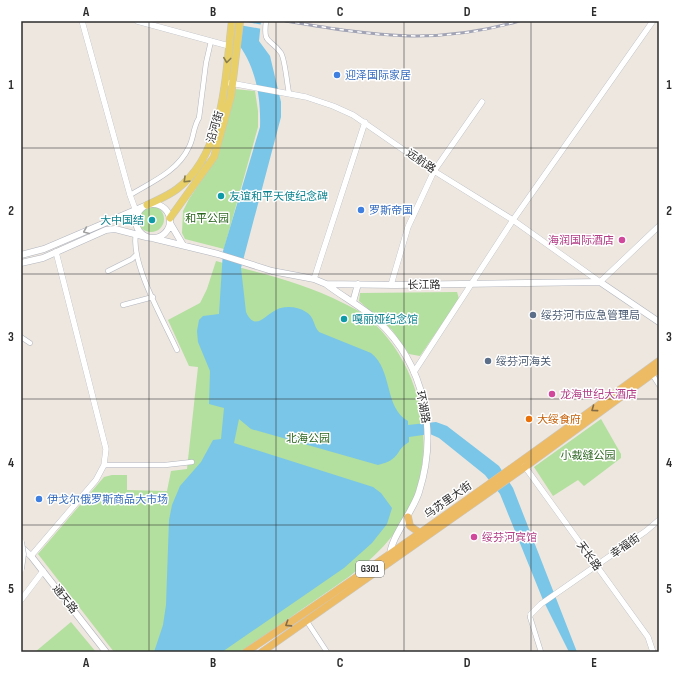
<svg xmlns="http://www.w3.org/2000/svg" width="680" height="673" font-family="'Sofia Sans Condensed','Noto Sans SC',sans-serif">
  <rect width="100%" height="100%" fill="#ede7df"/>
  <path fill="#b3df9f" d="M234,89L255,91L258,111V127L224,249L185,239L182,233L183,211L189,199L217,157Z
    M138 219a13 13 0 1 1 26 0a13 13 0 1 1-26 0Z
    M216,261C259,273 303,282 343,303C349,306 356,309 362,313C428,363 445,468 393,535C368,567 334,587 301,610C286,621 271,631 256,641C252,644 246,650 241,652C234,654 221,652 212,652C180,652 147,652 114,652L38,554L104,477L112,475H127V490L167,491L171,471L187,469L198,367L189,366L168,320L200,303L207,289Z
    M457,292L459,299L420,356L409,354L392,330L359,301L360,293Z
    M601,419L621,454V458L584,486L578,480L553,496L534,467Z
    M71,622L96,652H35Z"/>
  <path fill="#79c6e8" d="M242,21H261L259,41L270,56L281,102V117L241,268L246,312C255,332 265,315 276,310C285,305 298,307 306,312C315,317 313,326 319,332L371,353C393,370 384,408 408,421V425L436,422L447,426L499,466L513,488L577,652H569L543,600L500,494L485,475L439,438L430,434L409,437V442C394,451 402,459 378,465L251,429L239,419L234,443L373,487L381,493L392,508L387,524L372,543L344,568L222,652H154L163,625L166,605L169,520L172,505L180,486L201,462L213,440L221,439L224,408L209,404L210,371L198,342L197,331L199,320L203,316L219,314L223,251L260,127C261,98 256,68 239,45Z"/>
  <path fill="#ede7df" d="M242,21L263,25L262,29L239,25Z"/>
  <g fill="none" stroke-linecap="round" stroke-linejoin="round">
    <g stroke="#b2b5be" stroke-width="5.5">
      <path id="minor" d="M266,21C263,46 270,37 281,53C285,59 287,84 289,93
        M130,195C152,182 178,171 189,147C194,138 193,127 199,118L206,63L211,41
        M136,234C130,263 165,323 177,350
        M108,271L132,259L136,255
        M123,305L153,297
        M21,337L30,343
        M652,374L659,385
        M104,465H165L192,462
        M531,614L530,617L541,652
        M306,620L327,652"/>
    </g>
    <g stroke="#b2b5be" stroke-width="6">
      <path id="tertiary" d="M82,21L130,195L137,214L135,210
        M137,21L229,46
        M225,82L306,97L333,106L353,115L434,171L513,220L600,282L659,226
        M314,279L365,122
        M391,285L408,227L434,171L482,102
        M414,372L513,220L653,21
        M523,464L648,637L653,652
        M31,556L96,480L104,465L106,449L56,252
        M21,600L43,571
        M531,614L541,604L646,531L659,520"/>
    </g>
    <g stroke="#b2b5be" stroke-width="7">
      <path id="secondary" d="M136 221a17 17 0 1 1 34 0a17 17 0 1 1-34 0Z
        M170,223L183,245
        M152,238L218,254L272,271L314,279L326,284L396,285L600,282L659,322
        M21,255L44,249L147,205
        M21,263L43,258L106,230L115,229L146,237
        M326,284C343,297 362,307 378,321C425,365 438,432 419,492C413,512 390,538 390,556
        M353,302L358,284
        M21,547L31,556L106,652"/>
    </g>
    <g stroke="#c8c8c8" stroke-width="8">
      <path id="primary" d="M147,205C157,200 168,196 177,189C225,153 225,76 232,21
        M170,218L214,157L231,96L240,21"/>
    </g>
    <g stroke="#c8c8c8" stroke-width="8">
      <path id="trunk" d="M408,517L410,526L420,533
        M246,652C386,559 523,461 659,361
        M262,652L525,467L659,369"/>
    </g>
    <use href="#minor" stroke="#fff" stroke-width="4.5"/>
    <use href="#tertiary" stroke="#fff" stroke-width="5.5"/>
    <use href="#secondary" stroke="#fff" stroke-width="6"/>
    <use href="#primary" stroke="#e8cf68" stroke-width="7"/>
    <use href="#trunk" stroke="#eebb65" stroke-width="7"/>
    <g stroke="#a2a4b5" stroke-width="3">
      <path id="rail" d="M286,21C371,35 434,46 519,21"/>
    </g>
    <use href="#rail" stroke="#fff" stroke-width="1.5" stroke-dasharray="4.5" stroke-linecap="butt"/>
    <g stroke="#b2b5be" stroke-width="7" stroke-linecap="butt">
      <path id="secondary-bridge" d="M21,542L23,554L21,569"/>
    </g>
    <use href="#secondary-bridge" stroke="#fff" stroke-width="6"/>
  </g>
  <defs><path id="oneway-chevron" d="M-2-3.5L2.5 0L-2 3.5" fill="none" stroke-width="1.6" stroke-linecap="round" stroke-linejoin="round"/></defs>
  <g stroke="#8a7e4a">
    <use href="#oneway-chevron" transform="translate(227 60) rotate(97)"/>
    <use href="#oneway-chevron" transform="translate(186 180) rotate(136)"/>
  </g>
  <use stroke="#a0a0a0" href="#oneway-chevron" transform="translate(86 231) rotate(157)"/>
  <g stroke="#836c46">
    <use href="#oneway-chevron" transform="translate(594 409) rotate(144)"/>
    <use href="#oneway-chevron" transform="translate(288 624) rotate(147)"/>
  </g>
  <path fill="none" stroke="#2c2c2c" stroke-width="1" stroke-opacity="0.55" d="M149,21V652M276,21V652M404,21V652M531,21V652M21,148H659M21,274H659M21,399H659M21,525H659"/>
  <g fill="#3f7fe0" stroke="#fff" stroke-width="1.5">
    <circle cx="337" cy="75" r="4"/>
    <circle cx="361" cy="210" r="4"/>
    <circle cx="39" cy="499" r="4"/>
  </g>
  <g fill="#0f9aa8" stroke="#fff" stroke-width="1.5">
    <circle cx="221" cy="196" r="4"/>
    <circle cx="152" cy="220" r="4"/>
    <circle cx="344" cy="319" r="4"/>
  </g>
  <g fill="#d1479c" stroke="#fff" stroke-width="1.5">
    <circle cx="622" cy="240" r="4"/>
    <circle cx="552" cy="394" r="4"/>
    <circle cx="474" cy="537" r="4"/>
  </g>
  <g fill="#5c6f8a" stroke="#fff" stroke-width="1.5">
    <circle cx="533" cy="315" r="4"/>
    <circle cx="488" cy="361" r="4"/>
  </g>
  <circle fill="#e8710a" stroke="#fff" stroke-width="1.5" cx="529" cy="419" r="4"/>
  <g text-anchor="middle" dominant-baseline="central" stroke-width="3" stroke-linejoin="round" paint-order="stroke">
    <rect fill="#fff" stroke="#6b6b6b" stroke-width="1" x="356" y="561" width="28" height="16" rx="3"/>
    <g font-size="10" font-weight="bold" fill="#2c2c2c">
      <text x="370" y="569">G301</text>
    </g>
    <g font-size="11" fill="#366cbe" stroke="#fff" text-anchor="start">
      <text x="345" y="75">迎泽国际家居</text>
      <text x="369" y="210">罗斯帝国</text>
      <text x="47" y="499">伊戈尔俄罗斯商品大市场</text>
    </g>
    <g font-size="11" fill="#2c2c2c" stroke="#fff">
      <text transform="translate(215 127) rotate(-74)">沿河街</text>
      <text transform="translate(421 161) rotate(35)">远航路</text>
      <text transform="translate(424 285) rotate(-1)">长江路</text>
      <text transform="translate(423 407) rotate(79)">环湖路</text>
      <text transform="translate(448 500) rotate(-35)">乌苏里大街</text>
      <text transform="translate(625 546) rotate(-35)">幸福街</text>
      <text transform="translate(589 556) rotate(54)">天长路</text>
      <text transform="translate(65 599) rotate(52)">通天路</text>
    </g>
    <g font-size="11" fill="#0d838f" stroke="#fff" text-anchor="start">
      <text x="229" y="196">友谊和平天使纪念碑</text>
      <text x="144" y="220" text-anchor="end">大中国结</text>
      <text x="352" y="319">嘎丽娅纪念馆</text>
    </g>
    <g font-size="11" fill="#2b661f" stroke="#fff">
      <text x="207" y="218">和平公园</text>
      <text x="308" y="438">北海公园</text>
      <text x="588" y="455">小裁缝公园</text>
    </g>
    <g font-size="11" fill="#b23c85" stroke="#fff" text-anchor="start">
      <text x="614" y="240" text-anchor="end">海润国际酒店</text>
      <text x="560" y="394">龙海世纪大酒店</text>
      <text x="482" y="537">绥芬河宾馆</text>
    </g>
    <g font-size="11" fill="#4e5e75" stroke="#fff" text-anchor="start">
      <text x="541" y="315">绥芬河市应急管理局</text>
      <text x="496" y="361">绥芬河海关</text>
    </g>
    <g font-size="11" fill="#c56008" stroke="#fff" text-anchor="start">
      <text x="537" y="419">大绥食府</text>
    </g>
  </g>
  <rect width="680" height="673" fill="none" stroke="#ffffff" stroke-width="44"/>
  <rect x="22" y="22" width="636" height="629" fill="none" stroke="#2c2c2c" stroke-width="1.5"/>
  <g font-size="13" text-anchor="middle" font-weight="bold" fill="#2c2c2c">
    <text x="86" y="16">A</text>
    <text x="213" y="16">B</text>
    <text x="340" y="16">C</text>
    <text x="467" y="16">D</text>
    <text x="594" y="16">E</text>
    <text x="11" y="89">1</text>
    <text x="669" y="89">1</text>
    <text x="11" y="215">2</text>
    <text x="669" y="215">2</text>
    <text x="11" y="341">3</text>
    <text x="669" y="341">3</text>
    <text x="11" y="467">4</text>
    <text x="669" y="467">4</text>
    <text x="11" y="593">5</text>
    <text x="669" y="593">5</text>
    <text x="86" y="667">A</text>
    <text x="213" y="667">B</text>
    <text x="340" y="667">C</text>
    <text x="467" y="667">D</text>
    <text x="594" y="667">E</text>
  </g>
</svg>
